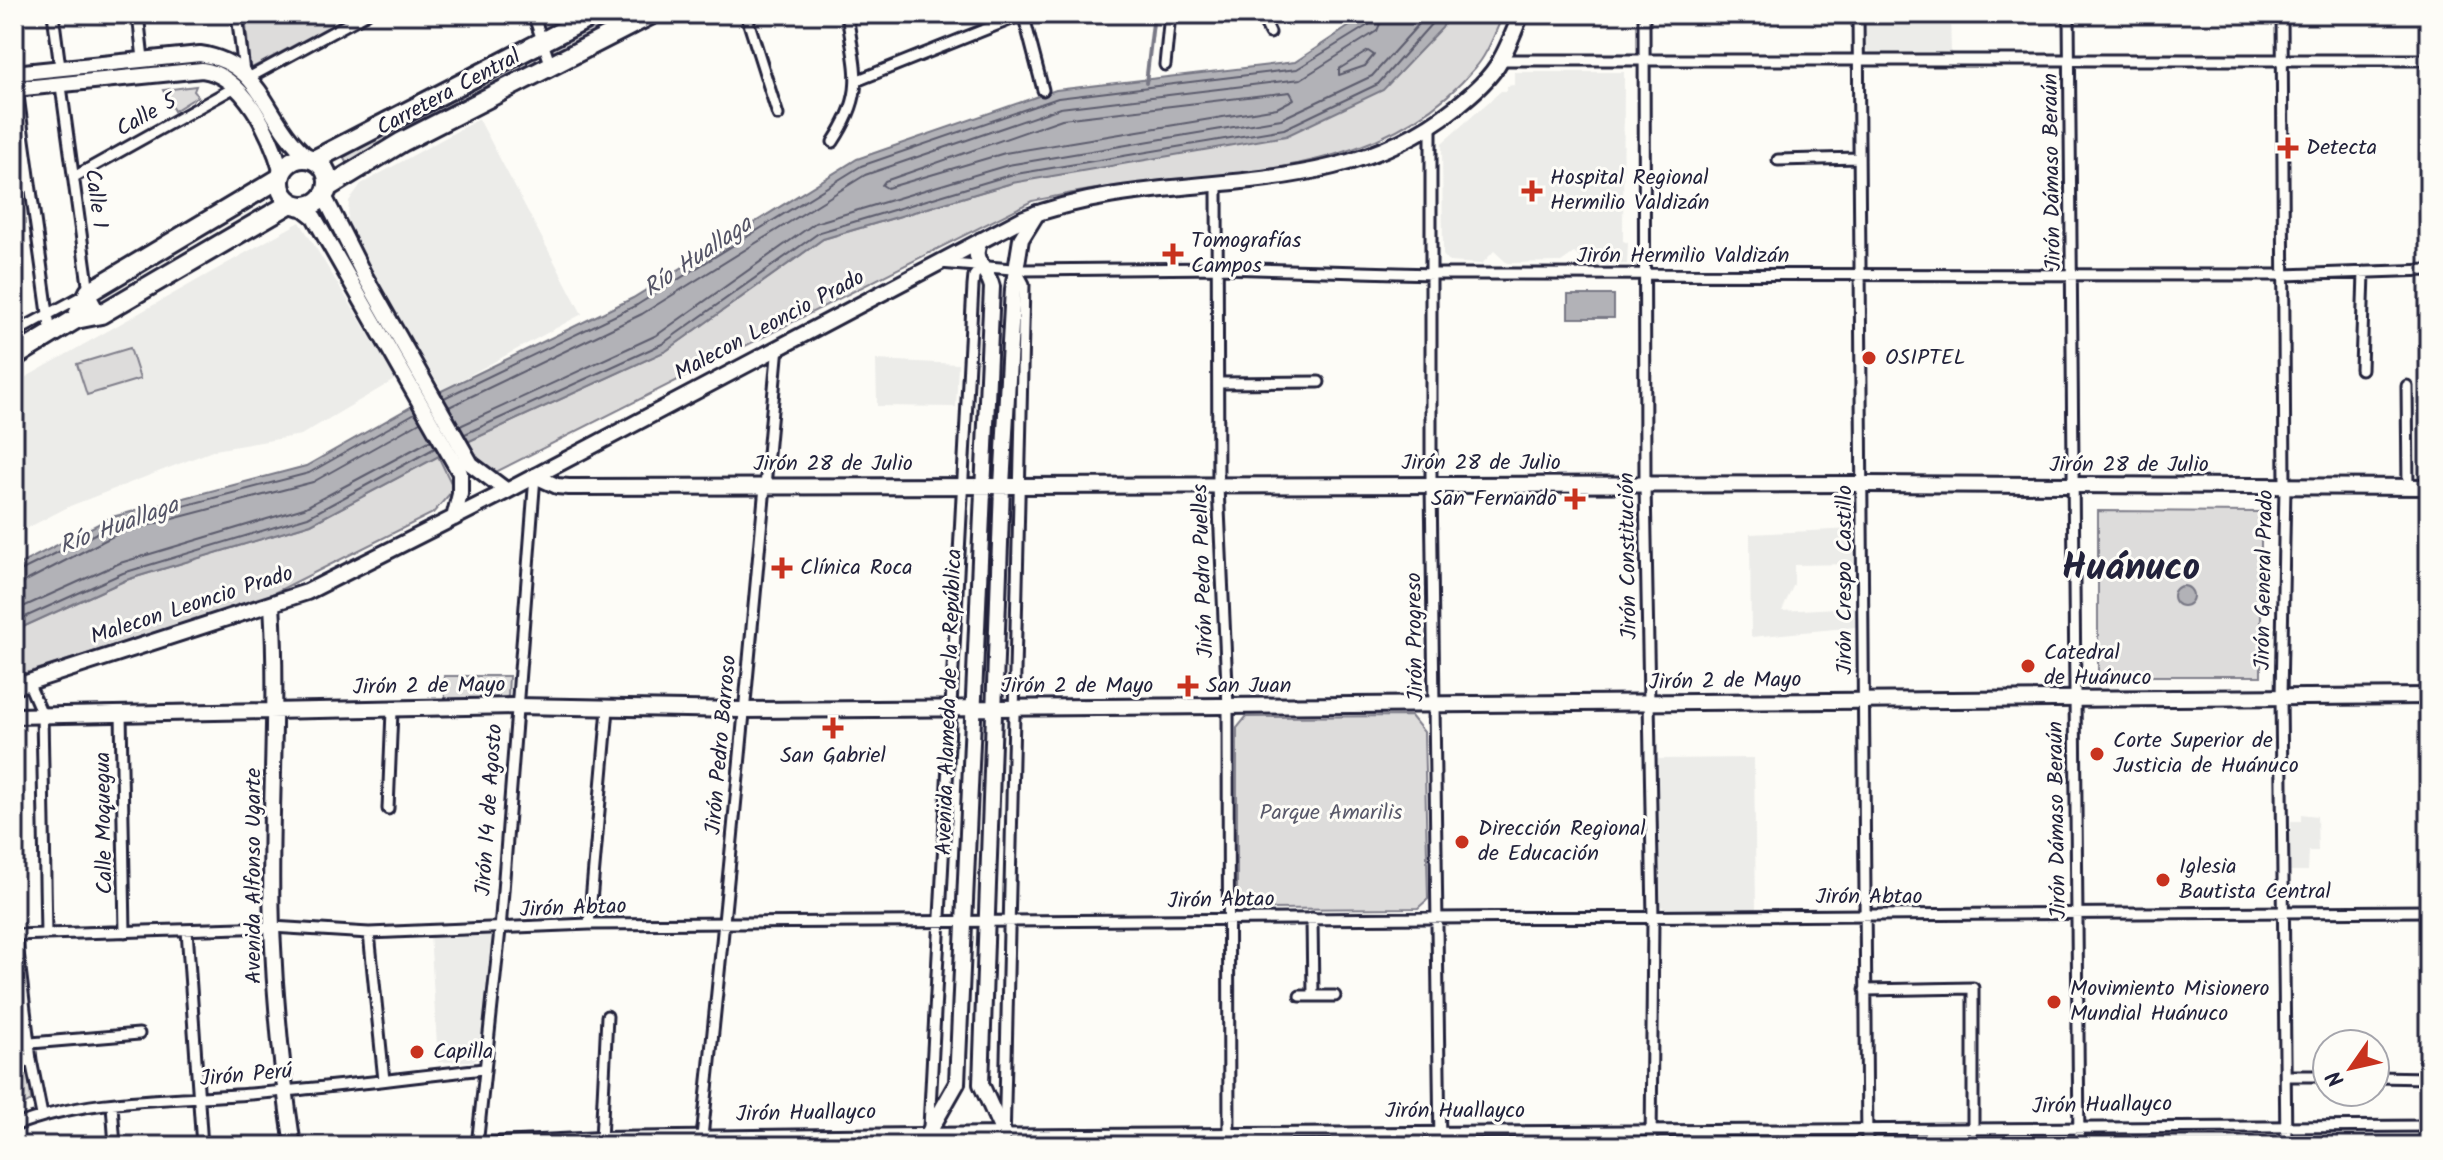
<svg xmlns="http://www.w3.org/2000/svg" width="2443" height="1160" font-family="Kalam,sans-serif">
  <rect width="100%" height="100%" fill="#fdfcf7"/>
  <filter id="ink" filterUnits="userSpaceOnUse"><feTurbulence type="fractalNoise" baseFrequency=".0125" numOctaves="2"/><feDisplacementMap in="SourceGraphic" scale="16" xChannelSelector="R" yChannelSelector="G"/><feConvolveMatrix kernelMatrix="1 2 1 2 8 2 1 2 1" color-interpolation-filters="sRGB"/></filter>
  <g filter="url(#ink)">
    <path fill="#ecece9" d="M1862,14H1950L1951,53H1871L1863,48Z
      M1514,72H1624L1623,241L1628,243L1627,264L1587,265L1574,253L1561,262L1507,263L1494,251L1482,264L1449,262L1443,255L1442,143L1501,91H1507V86L1514,85Z
      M479,119L582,314L442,390L359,256L347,230L349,201L361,184Z
      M300,222L396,379L301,435L215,450L70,506L14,535V384Z
      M876,360L958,364L956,407L877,406Z
      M1853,529L1854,564L1794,565V584L1782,611L1855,607L1856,627L1751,637L1750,534Z
      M1754,758L1756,909H1665L1658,903L1657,759Z
      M2301,814L2317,816L2318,851H2309L2308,871H2288L2291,821H2301Z
      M430,933H487L494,940L479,1057L474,1061L438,1062Z
      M2276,1134V1146H2146L2145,1135Z"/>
    <path fill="#dddcdb" stroke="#807f8b" stroke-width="2" d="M245,14H353L250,69Z
      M610,14H621L624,20L553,54L550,46L554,42Z
      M1449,14H1504C1495,31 1488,54 1475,68C1385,175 1237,172 1110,187C1084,190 1058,196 1032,201L496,472L479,464L465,443L666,351L823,239L1012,183L1441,28Z
      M530,57L538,61L347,164L343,157Z
      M196,86L194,91L198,96L174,111L163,90Z
      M130,348L140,379L87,395L77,364Z
      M438,456L454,489L433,513L266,597L14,677V631L126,580L311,524Z
      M2098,511L2261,512V676H2098Z
      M444,676H509L508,696L500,701H445Z
      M1411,716L1424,732L1428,899L1418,908L1247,909L1237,900V728L1246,717Z
      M29,1067L31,1101L14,1111V1071Z
      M2140,1134V1146H2087L2086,1135Z"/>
    <path fill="#b2b2b7" stroke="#787885" stroke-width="2" d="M1368,14H1449L1442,28L1383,90L1286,136L1012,183L823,239L666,351L454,448L311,524L126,580L14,631V567L112,517L306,466L425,399L633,298L857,159L1056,90L1295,62Z
      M1568,295H1614V318H1568Z
      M2173 596a10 10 0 1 1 20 0a10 10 0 1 1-20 0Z"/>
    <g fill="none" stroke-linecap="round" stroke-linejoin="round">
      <path stroke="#5c5c6d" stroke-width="2" d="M1368,51L1374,55L1365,66L1339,75V69Z
        M1290,92L1294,99L1277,108L1005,153L887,188L882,185L885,181L1062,119Z
        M444,398L637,305L861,166L1058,98L1297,69L1370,24L1374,14
        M449,407L642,314L865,175L1060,108L1301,79L1377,31L1384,14
        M460,426L657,335L815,223L1008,165L1281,119L1372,76L1428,14
        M465,434L662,344L820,232L1010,175L1284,129L1378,84L1440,14
        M14,574L115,524L309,473L415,413
        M14,584L24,582L119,533L313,482L420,422
        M14,611L120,563L304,508L431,440
        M14,622L123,573L308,517L435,448"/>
      <path stroke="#787885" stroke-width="4" d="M1146,83L1154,14"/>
      <g stroke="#22223b" stroke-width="15">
        <path id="street" d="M53,14L60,67
          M138,14L143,59
          M237,14L244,72
          M533,14L551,66
          M746,14L778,115
          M1261,14L1270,33
          M1644,14L1645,485L1653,918L1651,1146
          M1858,14L1867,1146
          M2069,14L2079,1146
          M2282,14L2285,487L2281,697L2286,1146
          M1024,17L1043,90
          M1501,60H2429
          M1165,65L1170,14
          M250,77L366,14
          M856,81L1024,14
          M61,86L89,292L101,314
          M17,89L51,335
          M1431,126V484L1440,1146
          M833,142C867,90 855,72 847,14
          M1778,160L1859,158
          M74,177L237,86
          M1217,186L1218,487L1228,707L1229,1146
          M14,187L30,186
          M940,263L1024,270L1220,268L1433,274L2284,275L2429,270
          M14,333L86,294
          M2361,369L2364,272
          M1219,383L1319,382
          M2407,386L2408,488
          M28,682L42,714L46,934
          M121,713L125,932
          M388,809L392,711
          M1312,918L1313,996
          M589,924L608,709
          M187,930L202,1146
          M369,933L384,1080
          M14,935L272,927L369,933L589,924L2429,911
          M16,935L31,1060L42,1115
          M1865,990L1973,988V1130
          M1300,996H1335
          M31,1043L139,1034
          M14,1064L31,1060
          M2287,1076H2327
          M2375,1077L2429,1078
          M112,1105L115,1146
          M14,1126C86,1097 174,1100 251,1094C328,1088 406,1078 483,1069
          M929,1127L973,286L974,276L981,267
          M1004,1135L2429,1126
          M601,1140L607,1016
          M477,1146L500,930L535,476
          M701,1146C730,880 753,613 778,346
          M1004,1146L1024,284L1017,271"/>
      </g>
      <g stroke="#22223b" stroke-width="20">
        <path id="secondary" d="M14,73L200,54C266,64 262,119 309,158
          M14,89L202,70C244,75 271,135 282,173
          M535,476L557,486L569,487L1863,484L2429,487
          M272,605C279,713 268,820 272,928C275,1000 282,1074 293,1146
          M14,716L515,706L742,710L2429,696
          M481,1146L601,1140L1004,1135L981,1084L1002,486L1013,289L1021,239L1037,213
          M928,1146V1134L957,1083L992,287C988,268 968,260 981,240"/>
      </g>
      <g stroke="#22223b" stroke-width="20">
        <path id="primary" d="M324,196L364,275L471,464L507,491
          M300,206L314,217L460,473V494L454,518
          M14,687L307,592L507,491L1024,218C1166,164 1328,210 1456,107C1473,93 1491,78 1501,59C1509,45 1515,29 1521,14"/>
      </g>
      <g stroke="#22223b" stroke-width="24">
        <path id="highway" d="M280 182a24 24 0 1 1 48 0a24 24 0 1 1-48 0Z
          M314,160L596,14
          M328,187L402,142L652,14
          M76,319L89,292L280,178
          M14,357L76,319L101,314L291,203"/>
      </g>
      <use href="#street" stroke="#fdfcf7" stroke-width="9"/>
      <use href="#secondary" stroke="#fdfcf7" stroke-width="14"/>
      <use href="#primary" stroke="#fdfcf7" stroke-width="14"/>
      <use href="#highway" stroke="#fdfcf7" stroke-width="18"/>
    </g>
  </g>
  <g fill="#c8321e" stroke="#fdfcf7" stroke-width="3">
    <path d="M2284 136h8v8h8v8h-8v8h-8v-8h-8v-8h8z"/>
    <path d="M1528 179h8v8h8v8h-8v8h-8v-8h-8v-8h8z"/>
    <path d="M1169 242h8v8h8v8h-8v8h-8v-8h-8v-8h8z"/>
    <circle cx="1869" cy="358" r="8"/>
    <path d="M1571 487h8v8h8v8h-8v8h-8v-8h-8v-8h8z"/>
    <path d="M778 556h8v8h8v8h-8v8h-8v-8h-8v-8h8z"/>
    <circle cx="2028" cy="666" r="8"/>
    <path d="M1184 674h8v8h8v8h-8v8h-8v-8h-8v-8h8z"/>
    <path d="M829 716h8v8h8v8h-8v8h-8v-8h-8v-8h8z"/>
    <circle cx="2097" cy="754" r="8"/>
    <circle cx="1462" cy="842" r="8"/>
    <circle cx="2163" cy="880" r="8"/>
    <circle cx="2054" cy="1002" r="8"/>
    <circle cx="417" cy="1052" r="8"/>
  </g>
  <g text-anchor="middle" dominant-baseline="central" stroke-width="6" stroke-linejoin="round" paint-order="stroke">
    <g font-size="22" fill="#22223b" stroke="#fdfcf7">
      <text transform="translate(449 93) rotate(-28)">Carretera Central</text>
      <text transform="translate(147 116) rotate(-29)">Calle 5</text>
      <text transform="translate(2053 172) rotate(-91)">Jirón Dámaso Beraún</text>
      <text transform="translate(95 199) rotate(82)">Calle 1</text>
      <text x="1683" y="256">Jirón Hermilio Valdizán</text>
      <text transform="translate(770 326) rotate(-28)">Malecon Leoncio Prado</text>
      <text x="1481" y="463">Jirón 28 de Julio</text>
      <text x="833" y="464">Jirón 28 de Julio</text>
      <text x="2129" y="465">Jirón 28 de Julio</text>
      <text transform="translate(1629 556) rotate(-91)">Jirón Constitución</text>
      <text transform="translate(1204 571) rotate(-92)">Jirón Pedro Puelles</text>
      <text transform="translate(1845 580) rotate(-90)">Jirón Crespo Castillo</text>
      <text transform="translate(2265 580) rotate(-89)">Jirón General Prado</text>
      <text transform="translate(192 606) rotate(-18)">Malecon Leoncio Prado</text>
      <text transform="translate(1416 637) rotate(-91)">Jirón Progreso</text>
      <text transform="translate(1725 682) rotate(-1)">Jirón 2 de Mayo</text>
      <text x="1077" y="686">Jirón 2 de Mayo</text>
      <text transform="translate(429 687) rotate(-1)">Jirón 2 de Mayo</text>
      <text transform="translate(950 702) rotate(-88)">Avenida Alameda de la República</text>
      <text transform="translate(722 745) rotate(-85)">Jirón Pedro Barroso</text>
      <text transform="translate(490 810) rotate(-86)">Jirón 14 de Agosto</text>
      <text transform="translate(2058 820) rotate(-91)">Jirón Dámaso Beraún</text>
      <text transform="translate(105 823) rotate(-91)">Calle Moquegua</text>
      <text transform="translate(254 876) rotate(-90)">Avenida Alfonso Ugarte</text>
      <text x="1869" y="897">Jirón Abtao</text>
      <text transform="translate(1221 901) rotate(-1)">Jirón Abtao</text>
      <text transform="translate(573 909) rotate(-2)">Jirón Abtao</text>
      <text transform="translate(246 1076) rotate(-5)">Jirón Perú</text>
      <text transform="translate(2102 1106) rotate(-1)">Jirón Huallayco</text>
      <text x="1455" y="1111">Jirón Huallayco</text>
      <text transform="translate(806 1114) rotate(-1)">Jirón Huallayco</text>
    </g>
    <g font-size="22" fill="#22223b" stroke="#fdfcf7" text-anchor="start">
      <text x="2306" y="148">Detecta</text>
      <text x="1550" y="178">Hospital Regional<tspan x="1550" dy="25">Hermilio Valdizán</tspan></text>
      <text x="1191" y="241">Tomografías<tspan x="1191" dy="25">Campos</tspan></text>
      <text x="1885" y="358">OSIPTEL</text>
      <text x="1557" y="499" text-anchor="end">San Fernando</text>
      <text x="800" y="568">Clínica Roca</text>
      <text x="2044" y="653">Catedral<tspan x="2044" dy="25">de Huánuco</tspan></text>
      <text x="1206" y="686">San Juan</text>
      <text x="2113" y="741">Corte Superior de<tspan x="2113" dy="25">Justicia de Huánuco</tspan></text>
      <text x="833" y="756" text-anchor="middle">San Gabriel</text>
      <text x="1478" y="829">Dirección Regional<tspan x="1478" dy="25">de Educación</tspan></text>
      <text x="2179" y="867">Iglesia<tspan x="2179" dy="25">Bautista Central</tspan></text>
      <text x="2070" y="989">Movimiento Misionero<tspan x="2070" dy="25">Mundial Huánuco</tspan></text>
      <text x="433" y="1052">Capilla</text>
    </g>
    <g font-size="22" fill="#5a5a6b" stroke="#fdfcf7">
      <text x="1331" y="813">Parque Amarilis</text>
    </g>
    <g font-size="24" font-style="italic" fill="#545466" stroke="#fdfcf7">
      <text transform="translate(698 257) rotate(-34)">Río Huallaga</text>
      <text transform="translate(119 526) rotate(-20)">Río Huallaga</text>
    </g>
    <g font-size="38" font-weight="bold" fill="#22223b" stroke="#fdfcf7">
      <text x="2131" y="569">Huánuco</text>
    </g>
  </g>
  <rect width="2443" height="1160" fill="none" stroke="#fdfcf7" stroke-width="48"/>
  <rect x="24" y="24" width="2395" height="1112" fill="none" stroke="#22223b" stroke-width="3" filter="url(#ink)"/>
  <g transform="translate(2351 1068) rotate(236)"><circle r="38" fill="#fdfcf7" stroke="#a5a5ac" stroke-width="2"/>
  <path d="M0-6L14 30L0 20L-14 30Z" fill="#c8321e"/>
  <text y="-12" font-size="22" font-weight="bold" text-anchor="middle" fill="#22223b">N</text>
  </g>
</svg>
